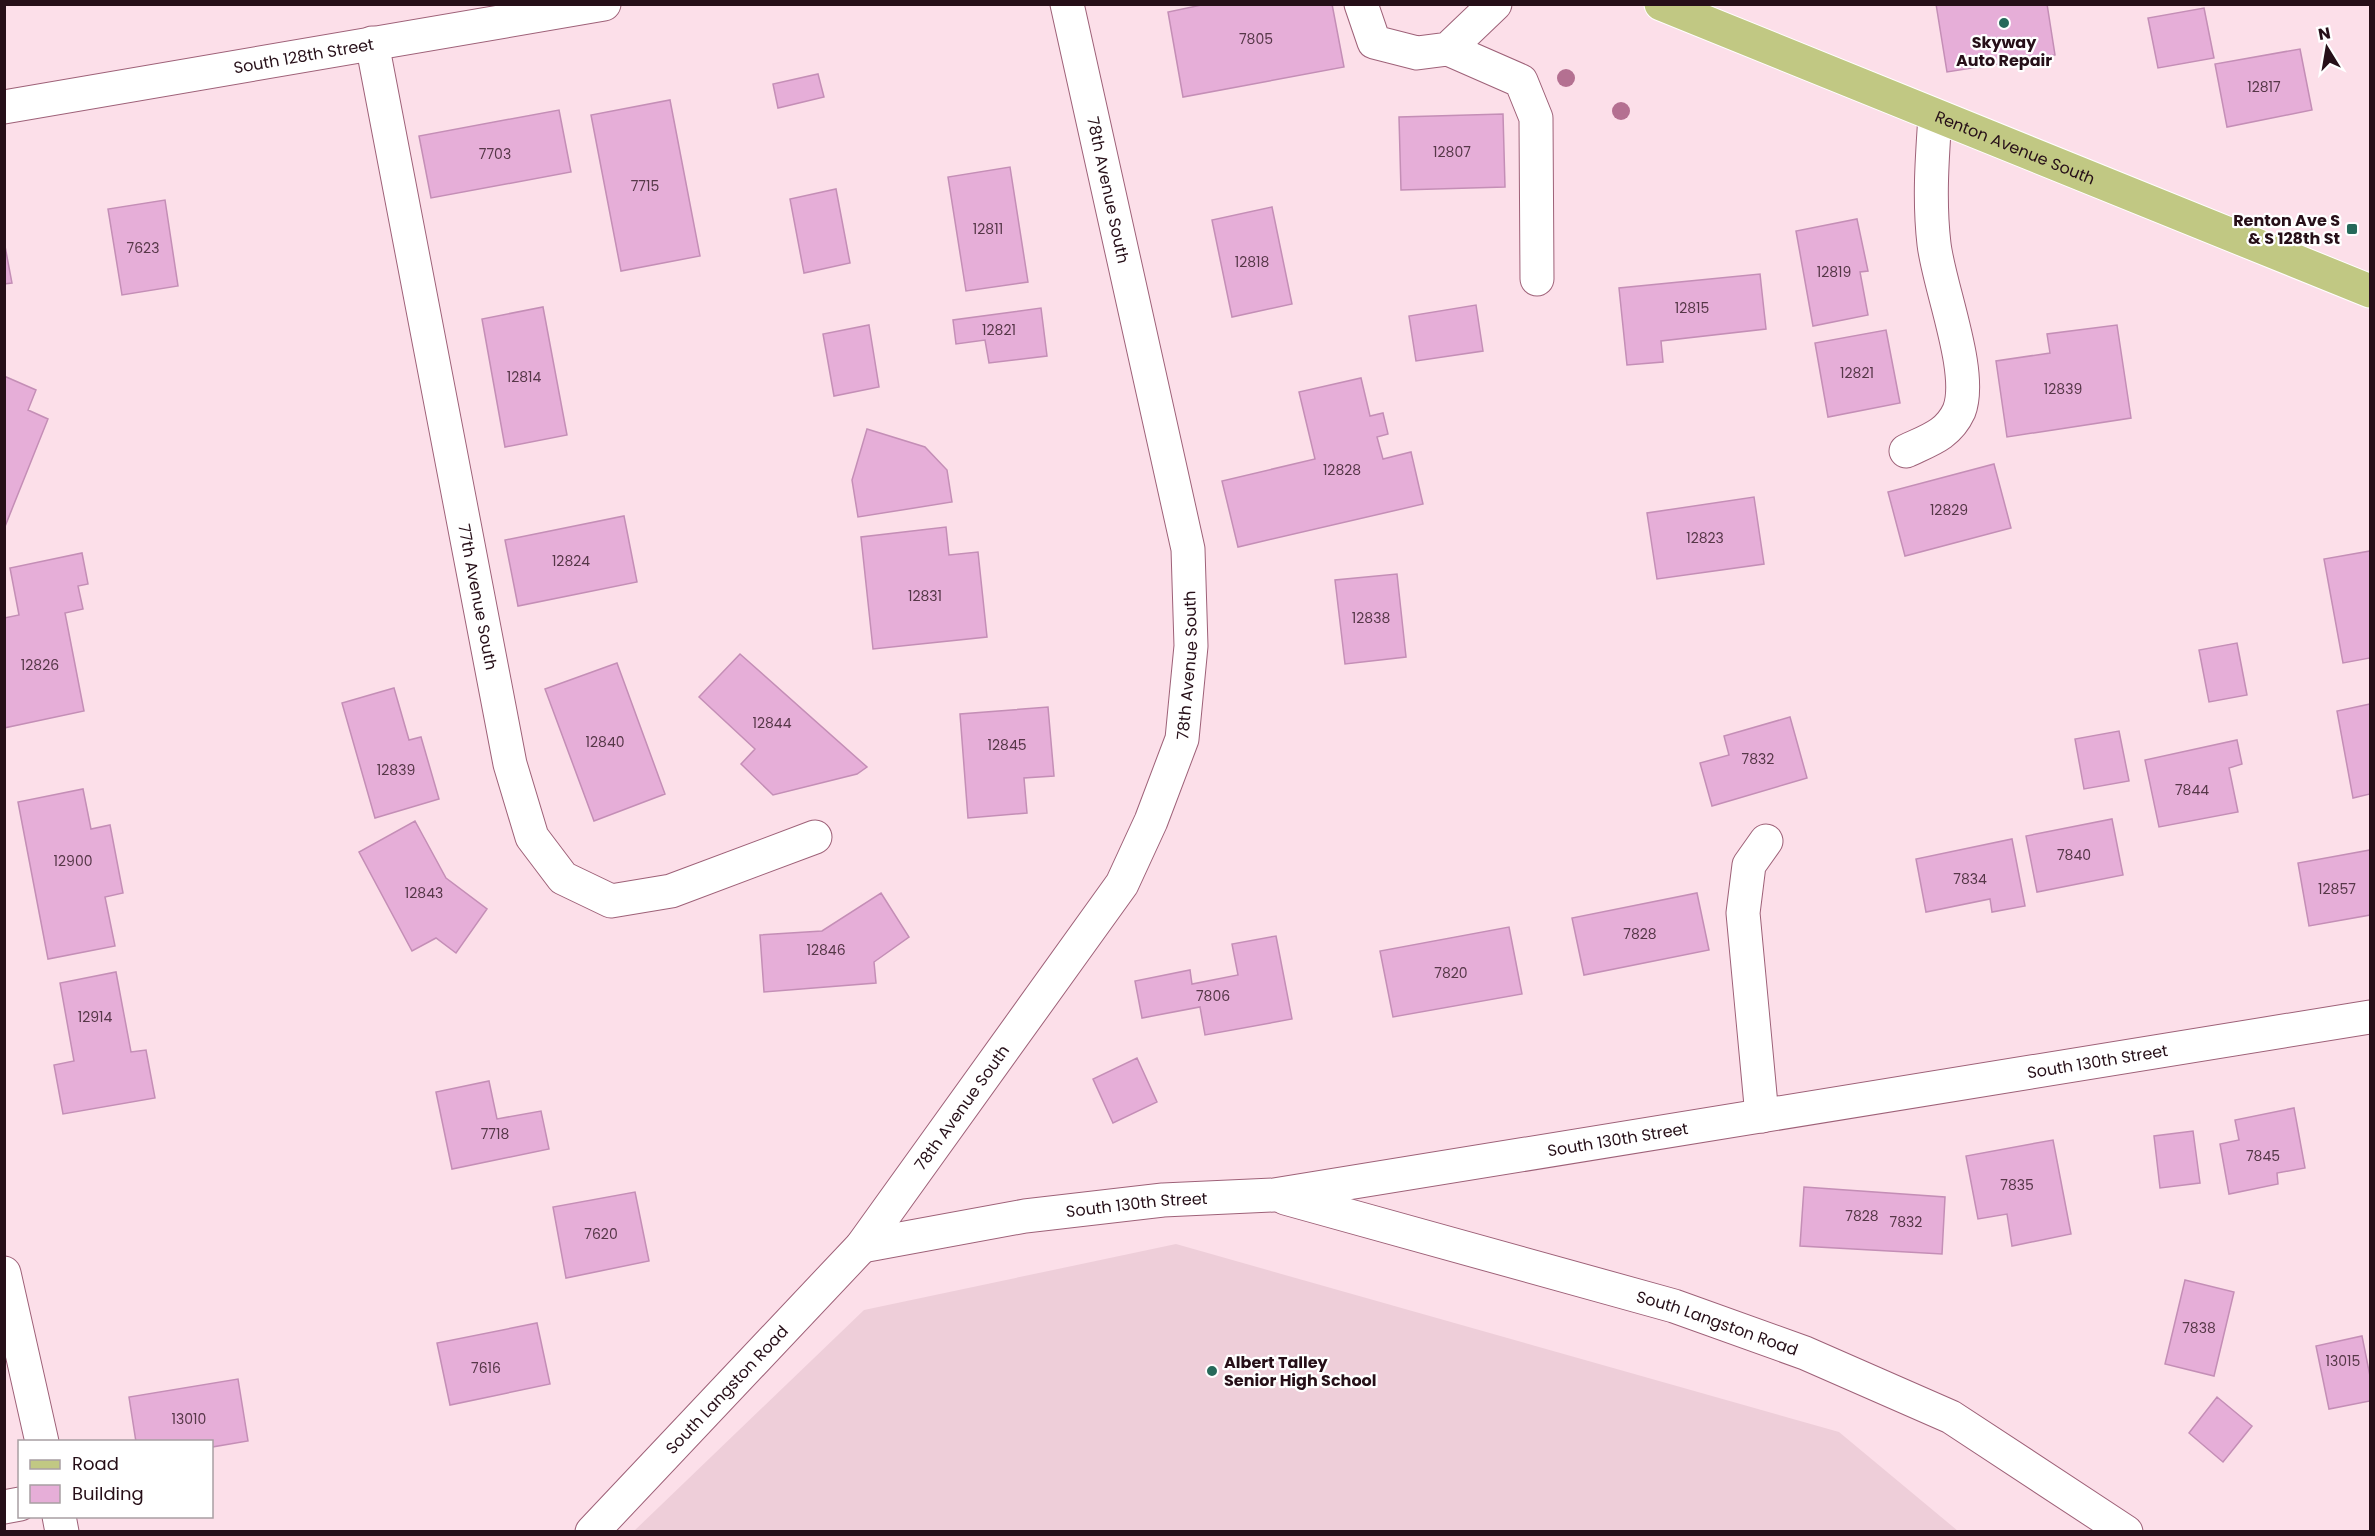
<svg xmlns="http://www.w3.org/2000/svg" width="2375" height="1536" font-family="Poppins,sans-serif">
  <rect width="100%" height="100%" fill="#fcdfe9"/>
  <path fill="#eeced9" d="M1176,1244L1839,1432L1958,1531H634L864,1310Z"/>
  <path fill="#e6aed8" stroke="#c48eb6" stroke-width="1.5" d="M1206,4H1332L1344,67L1183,97L1168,12Z
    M1936,4H2047L2055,55L1947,72Z
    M2204,8L2214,58L2158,68L2148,18Z
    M2300,49L2312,110L2227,127L2215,64Z
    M818,74L824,97L778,108L773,84Z
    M670,100L700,256L621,271L591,115Z
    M559,110L571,172L431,198L419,136Z
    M1503,114L1505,187L1401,190L1399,117Z
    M1010,167L1028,282L966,291L948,177Z
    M836,189L850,263L804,273L790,199Z
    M165,200L178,286L122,295L108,209Z
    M1272,207L1292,304L1232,317L1212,220Z
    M1857,219L1868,271L1860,272L1868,315L1813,326L1796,231Z
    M4,241L12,283L4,284Z
    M1760,274L1766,329L1661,341L1663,362L1627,365L1619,288Z
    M1476,305L1483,351L1416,361L1409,316Z
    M543,307L567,435L505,447L482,319Z
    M1041,308L1047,356L989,363L985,340L956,344L953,320Z
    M869,325L879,387L834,396L823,334Z
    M2117,325L2131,418L2007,437L1996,361L2050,353L2047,334Z
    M1886,330L1900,403L1828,417L1815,343Z
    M4,376L36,390L28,410L48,419L4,529Z
    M1361,378L1370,416L1383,413L1388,434L1377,437L1383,459L1411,452L1423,504L1238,547L1222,481L1315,459L1299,392Z
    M867,429L925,447L947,470L952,502L858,517L852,480Z
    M1994,464L2011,528L1905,556L1888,492Z
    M1754,497L1764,564L1657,579L1647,513Z
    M624,516L637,582L518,606L505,540Z
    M946,527L949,555L978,552L987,637L873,649L861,537Z
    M2370,551V658L2343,663L2324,559Z
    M82,553L88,584L78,586L83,609L65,613L84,711L4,728V618L19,615L10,568Z
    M1397,574L1406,657L1345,664L1335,580Z
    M2237,643L2247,695L2209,702L2199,650Z
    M740,654L867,767L857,774L773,795L741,764L755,749L699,697Z
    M617,663L665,794L594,821L545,689Z
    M394,688L409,740L421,737L439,799L375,818L342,703Z
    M2370,704V794L2353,798L2337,711Z
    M1048,707L1054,776L1024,778L1027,813L968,818L960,714Z
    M1790,717L1807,778L1712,806L1700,763L1729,755L1724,736Z
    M2119,731L2129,781L2084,789L2075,739Z
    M2237,740L2242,764L2229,768L2238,812L2159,827L2145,760Z
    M83,789L91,829L110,825L123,893L105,897L115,946L48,959L18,802Z
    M2112,819L2123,875L2037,892L2026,836Z
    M415,821L446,878L487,909L456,953L436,938L412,951L359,852Z
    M2012,839L2025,906L1992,912L1990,899L1926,912L1916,859Z
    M2370,850V915L2309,926L2298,863Z
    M881,893L909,937L874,962L876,983L764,992L760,935L822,931Z
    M1697,893L1709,950L1584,975L1572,918Z
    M1509,927L1522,994L1393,1017L1380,951Z
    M1276,936L1292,1019L1205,1035L1200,1007L1142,1018L1135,981L1190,970L1192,984L1238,975L1232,944Z
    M116,972L131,1052L146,1050L155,1098L63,1114L54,1065L74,1061L60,983Z
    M1137,1058L1157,1102L1113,1123L1093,1079Z
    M489,1081L497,1119L541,1111L549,1149L452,1169L436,1092Z
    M2294,1108L2305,1168L2277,1173L2278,1184L2229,1194L2220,1144L2239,1140L2235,1120Z
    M2193,1131L2200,1183L2160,1188L2154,1136Z
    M2053,1140L2071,1234L2012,1246L2007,1214L1978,1219L1966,1156Z
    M1804,1187L1945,1197L1942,1254L1800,1246Z
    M635,1192L649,1261L566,1278L553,1207Z
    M2185,1280L2234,1292L2214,1376L2165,1364Z
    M537,1323L550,1384L450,1405L437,1343Z
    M2362,1336L2370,1376V1401L2329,1409L2316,1346Z
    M238,1379L248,1441L212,1447V1442H136L129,1397Z
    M2217,1397L2252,1426L2223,1462L2189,1433Z"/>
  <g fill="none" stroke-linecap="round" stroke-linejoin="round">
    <g stroke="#9e6178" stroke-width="35">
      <g id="minor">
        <path d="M1361,4L1374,42L1417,53L1448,49L1495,4"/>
        <path id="s1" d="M372,43L510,764L532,837L563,878L611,901L671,891L815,837"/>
        <path d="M1448,49L1521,81L1536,118L1537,279"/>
        <path id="s2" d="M4,107L604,4"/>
        <path d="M1906,451C1929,440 1948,435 1959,411C1974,373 1939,287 1934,244C1929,201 1932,160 1935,116"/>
        <path d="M1762,1116L1743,913L1749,865L1766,841"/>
        <path id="s3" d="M1285,1198L1674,1306L1805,1353L1951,1417L2126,1532"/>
        <path id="s4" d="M862,1246L1025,1216L1163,1200L1274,1195L2370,1017"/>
        <path d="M4,1273L42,1442"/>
        <path d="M4,1507L20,1504"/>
        <path d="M59,1516L62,1532"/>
        <path id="s5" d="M592,1532L862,1246L1122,884L1151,821L1182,739L1191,646L1188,549L1067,4"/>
      </g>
    </g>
    <g stroke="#fff" stroke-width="35">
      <g id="major">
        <path id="s6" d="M1661,4L2370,291"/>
      </g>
    </g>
    <use href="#minor" stroke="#fff" stroke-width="33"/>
    <use href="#major" stroke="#c1c883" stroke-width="33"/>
  </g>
  <g fill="#b47091">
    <circle cx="1566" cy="78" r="9"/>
    <circle cx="1621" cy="111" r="9"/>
  </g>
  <g fill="#26695a" stroke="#fff" stroke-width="2">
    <circle cx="2004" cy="23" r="6"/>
    <rect x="2346" y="223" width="12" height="12" rx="3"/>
    <circle cx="1212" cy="1371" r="6"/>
  </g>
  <g text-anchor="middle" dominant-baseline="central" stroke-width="4.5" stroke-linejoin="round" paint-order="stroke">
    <g font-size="14" fill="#563748">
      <text x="1256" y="39">7805</text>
      <text x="2264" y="87">12817</text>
      <text x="1452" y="152">12807</text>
      <text x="495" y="154">7703</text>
      <text x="645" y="186">7715</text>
      <text x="988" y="229">12811</text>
      <text x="143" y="248">7623</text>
      <text x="1252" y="262">12818</text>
      <text x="1834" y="272">12819</text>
      <text x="1692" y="308">12815</text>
      <text x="999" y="330">12821</text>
      <text x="1857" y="373">12821</text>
      <text x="524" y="377">12814</text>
      <text x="2063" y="389">12839</text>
      <text x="1342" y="470">12828</text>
      <text x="1949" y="510">12829</text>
      <text x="1705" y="538">12823</text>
      <text x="571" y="561">12824</text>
      <text x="925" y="596">12831</text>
      <text x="1371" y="618">12838</text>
      <text x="40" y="665">12826</text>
      <text x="772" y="723">12844</text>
      <text x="605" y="742">12840</text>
      <text x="1007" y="745">12845</text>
      <text x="1758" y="759">7832</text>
      <text x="396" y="770">12839</text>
      <text x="2192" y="790">7844</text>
      <text x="2074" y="855">7840</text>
      <text x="73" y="861">12900</text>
      <text x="1970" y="879">7834</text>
      <text x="2337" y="889">12857</text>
      <text x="424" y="893">12843</text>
      <text x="1640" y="934">7828</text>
      <text x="826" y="950">12846</text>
      <text x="1451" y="973">7820</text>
      <text x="1213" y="996">7806</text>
      <text x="95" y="1017">12914</text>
      <text x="495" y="1134">7718</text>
      <text x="2263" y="1156">7845</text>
      <text x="2017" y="1185">7835</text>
      <text x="1862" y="1216">7828</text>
      <text x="1906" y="1222">7832</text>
      <text x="601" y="1234">7620</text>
      <text x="2199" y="1328">7838</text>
      <text x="2343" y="1361">13015</text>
      <text x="486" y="1368">7616</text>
      <text x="189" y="1419">13010</text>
    </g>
    <g font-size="16" font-weight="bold" fill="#260f18" stroke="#fff">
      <text x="2004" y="42">Skyway<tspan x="2004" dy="18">Auto Repair</tspan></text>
      <text x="2340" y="220" text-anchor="end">Renton Ave S<tspan x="2340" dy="18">&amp; S 128th St</tspan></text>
      <text x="1224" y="1362" text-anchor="start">Albert Talley<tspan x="1224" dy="18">Senior High School</tspan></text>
    </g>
    <g font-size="16" fill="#260f18" stroke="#fff">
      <text stroke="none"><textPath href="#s2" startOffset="304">South 128th Street</textPath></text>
      <text stroke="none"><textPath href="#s6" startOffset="382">Renton Avenue South</textPath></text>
      <text transform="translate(1108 190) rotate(78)">78th Avenue South</text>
      <text stroke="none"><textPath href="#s1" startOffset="564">77th Avenue South</textPath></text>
      <text stroke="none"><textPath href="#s5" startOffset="1070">78th Avenue South</textPath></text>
      <text stroke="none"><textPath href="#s4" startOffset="1250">South 130th Street</textPath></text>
      <text stroke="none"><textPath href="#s5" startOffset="564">78th Avenue South</textPath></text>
      <text stroke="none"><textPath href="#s4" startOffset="764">South 130th Street</textPath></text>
      <text stroke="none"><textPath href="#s4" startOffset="278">South 130th Street</textPath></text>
      <text stroke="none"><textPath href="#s3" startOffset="450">South Langston Road</textPath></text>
      <text stroke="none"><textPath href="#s5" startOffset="196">South Langston Road</textPath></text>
    </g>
  </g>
  <rect width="2375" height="1536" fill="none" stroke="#260f18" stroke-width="12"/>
  <rect x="18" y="1440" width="195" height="78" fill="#ffffff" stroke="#a89fa3" stroke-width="1.5"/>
  <rect x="30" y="1460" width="30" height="9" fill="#c1c883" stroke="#a89fa3" stroke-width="1.5"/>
  <text x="72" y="1470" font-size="18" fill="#260f18">Road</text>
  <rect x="30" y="1485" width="30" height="18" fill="#e6aed8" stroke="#a89fa3" stroke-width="1.5"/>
  <text x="72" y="1500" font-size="18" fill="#260f18">Building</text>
  <g transform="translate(2327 48) rotate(349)" stroke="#ffffff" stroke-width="4.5" paint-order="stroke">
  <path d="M0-4.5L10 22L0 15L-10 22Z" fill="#260f18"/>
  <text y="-9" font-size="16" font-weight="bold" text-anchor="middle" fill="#260f18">N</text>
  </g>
</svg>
